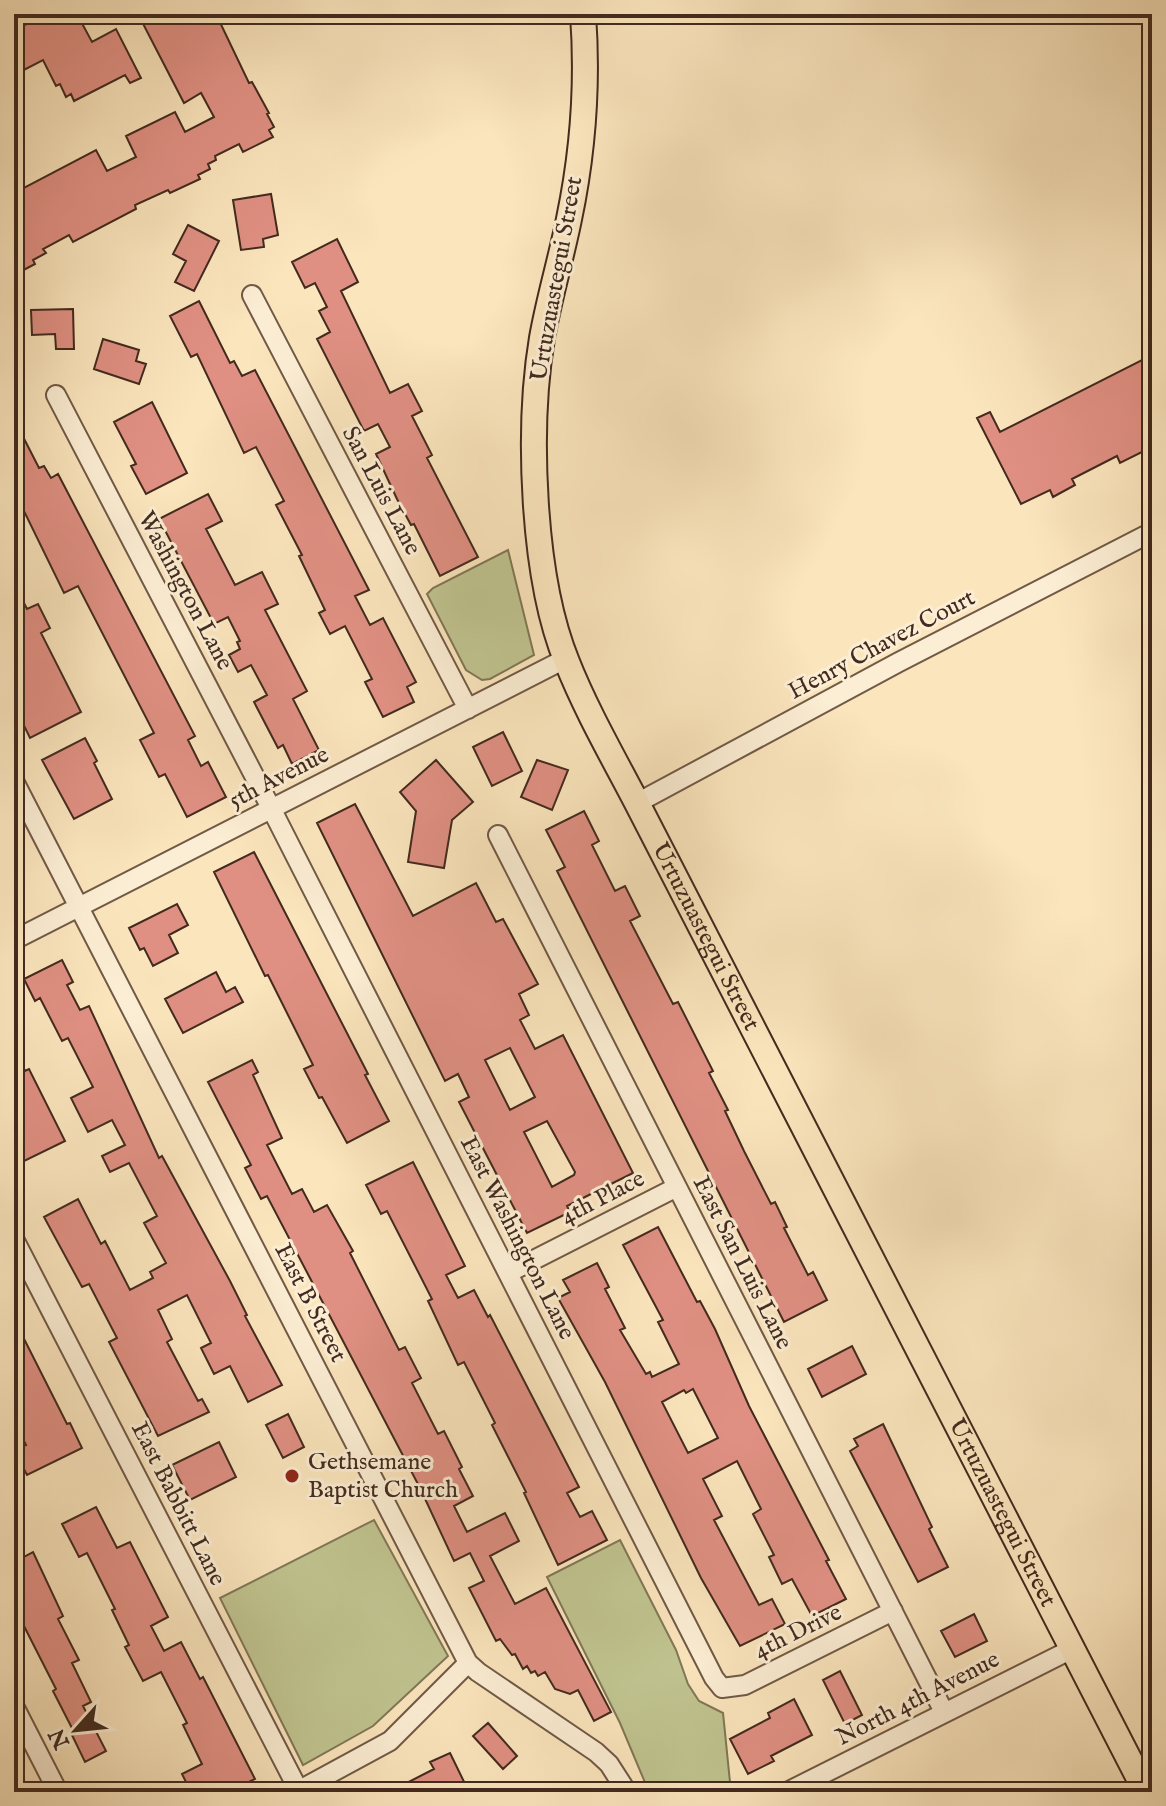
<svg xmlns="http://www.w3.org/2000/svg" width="1166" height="1806" font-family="'IM FELL English',serif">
  <rect width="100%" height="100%" fill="#fbe5bd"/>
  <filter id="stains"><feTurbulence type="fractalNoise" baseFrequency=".0025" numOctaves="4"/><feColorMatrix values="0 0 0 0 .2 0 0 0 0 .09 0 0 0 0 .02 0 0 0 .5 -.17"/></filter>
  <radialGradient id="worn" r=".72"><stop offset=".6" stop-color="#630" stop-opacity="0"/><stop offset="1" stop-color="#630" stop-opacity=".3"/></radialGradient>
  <path fill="#c0c490" stroke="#817757" stroke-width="2" d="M508,550L534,655L490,679L482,680L466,670L427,594L433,588Z
    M374,1520L448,1656L373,1726L303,1765L220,1598Z
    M620,1540L676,1650L688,1684L699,1701L723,1713L731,1792H649L620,1723L547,1577Z"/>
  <path fill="#e09083" stroke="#422a1e" stroke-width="2" fill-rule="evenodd" d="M31,14H77L92,42L116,29L141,78L130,83L125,75L74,101L71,94L66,97L60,84L56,86L43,60L14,75V30L35,20Z
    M138,14H152L155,20L166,14H216L249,83L252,82L269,113L267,114L274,127L269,130L273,137L243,152L239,144L215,156L216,160L208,164L210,169L198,175L200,179L170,193L168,190L135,205L136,209L73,242L69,235L43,249L46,253L33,260L35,264L14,275V193L96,150L107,171L136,157L126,136L175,112L185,132L214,117L201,93L184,103Z
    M271,194L278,235L263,239L264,247L241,250L233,200Z
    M188,225L219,241L194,291L175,282L186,261L173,254Z
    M337,239L358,282L341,291L390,393L408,384L422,411L412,416L432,455L427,458L478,557L440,576L414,524L411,525L397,499L376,454L390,447L378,424L364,431L317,339L330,332L319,311L327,307L315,283L305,288L292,262Z
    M199,301L230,363L234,361L242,376L255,370L369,590L355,596L370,625L383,618L416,682L407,687L414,702L383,717L365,682L372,679L345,626L330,634L319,613L325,610L299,556L302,555L276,505L284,501L256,447L244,453L197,354L191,357L170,316Z
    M73,309L74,349H56L55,334L32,335L31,310Z
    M103,339L139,350L136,361L146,364L139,384L94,369Z
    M1142,360L1152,380V438L1145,442L1148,449L1120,463L1117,456L1072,479L1075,485L1053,497L1050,490L1021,504L977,418L990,412L1000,432Z
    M152,402L187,473L146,494L131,466L136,464L114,422Z
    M14,419L39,468L44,466L51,478L58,474L195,736L188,740L201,766L208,762L226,797L187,817L165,774L159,777L140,740L154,733L78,586L64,593L24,511L20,513L14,501Z
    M208,494L222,521L206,529L235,585L262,572L278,604L265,610L307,691L293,699L319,750L292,764L283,745L278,748L254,702L267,695L251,665L238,672L229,655L240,649L237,642L240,641L228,617L214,624L159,519Z
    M14,583L27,609L38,604L50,628L41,633L81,712L30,738L14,705Z
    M503,732L522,771L492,786L473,747Z
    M85,738L97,761L94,763L112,799L74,819L42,760Z
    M436,760L473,802L452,820L444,868L408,862L416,811L400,792Z
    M537,760L568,770L552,810L521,797Z
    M355,804L413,916L476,883L496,922L503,919L538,984L519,994L529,1015L520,1020L535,1049L563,1035L633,1173L567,1206L570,1212L527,1233L459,1102L469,1097L458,1074L445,1081L317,823ZM510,1048L535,1097L510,1110L485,1060ZM547,1121L575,1172L574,1175L552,1187L524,1132Z
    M584,811L599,841L592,845L615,891L625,886L640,916L630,921L673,1004L678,1002L713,1071L709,1073L728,1110L725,1111L744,1151L771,1204L775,1202L787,1227L784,1228L808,1275L813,1272L827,1300L784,1322L557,871L565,867L546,830Z
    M254,852L368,1074L365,1075L389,1121L347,1143L322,1097L319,1098L304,1069L313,1065L268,975L265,976L214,872Z
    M177,904L188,925L169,935L178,953L153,966L144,948L140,950L129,928Z
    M62,960L73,982L67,985L80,1010L89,1006L159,1158L162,1156L230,1281L247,1315L245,1316L282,1385L248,1402L230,1366L214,1374L201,1348L211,1343L187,1295L158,1310L172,1339L167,1342L198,1401L202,1399L209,1412L158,1436L109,1342L117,1338L89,1284L82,1287L44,1217L78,1199L101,1244L105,1241L130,1290L153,1278L150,1272L166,1263L144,1223L157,1216L129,1163L110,1172L102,1156L125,1145L112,1120L88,1132L71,1098L93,1087L68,1038L62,1041L40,998L35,1001L24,979Z
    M216,972L226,992L235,987L243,1002L183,1033L165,999Z
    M14,1050L25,1071L29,1069L65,1141L14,1166Z
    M252,1060L258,1072L253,1075L282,1138L267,1145L292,1194L302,1189L314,1212L327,1205L353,1251L350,1253L399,1350L405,1347L421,1378L412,1383L438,1434L444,1431L462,1467L459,1469L473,1496L454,1506L467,1532L505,1513L519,1541L490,1556L515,1604L546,1588L611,1712L594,1721L578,1690L570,1694L555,1689L545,1672L538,1676L535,1671L531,1673L527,1666L523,1669L515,1654L512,1655L500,1639L496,1641L469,1588L484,1581L470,1553L454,1561L420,1488L267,1196L261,1199L245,1168L251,1165L208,1082Z
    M413,1162L465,1266L446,1275L458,1298L474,1290L488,1317L490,1315L579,1487L567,1493L580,1517L592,1511L607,1540L558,1565L524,1493L526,1492L492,1425L495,1423L464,1362L458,1365L428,1301L432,1299L387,1211L381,1214L366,1185Z
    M658,1227L697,1302L700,1301L715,1329L749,1406L829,1560L826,1561L846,1599L812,1616L792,1579L782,1584L769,1557L774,1555L753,1514L761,1509L737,1461L703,1479L722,1516L714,1520L759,1605L772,1599L785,1624L740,1646L701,1578L605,1382L558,1298L570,1292L563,1280L597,1263L609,1287L605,1289L625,1328L620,1330L646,1374L650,1372L652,1377L679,1364L658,1322L663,1320L623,1245ZM693,1389L718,1438L688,1453L662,1402L684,1390L686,1393Z
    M14,1319L67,1424L70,1423L82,1448L27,1475L14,1450L26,1445L14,1421Z
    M852,1346L866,1374L822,1397L808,1369Z
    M288,1414L304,1447L283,1458L266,1425Z
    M883,1424L932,1527L929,1529L948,1567L918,1582L850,1451L858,1446L854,1439Z
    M219,1442L236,1477L190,1500L172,1465Z
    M96,1507L117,1548L130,1542L168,1617L151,1626L164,1651L181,1642L200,1679L203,1677L255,1779L229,1792H191L182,1774L202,1764L183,1725L187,1723L161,1672L143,1681L125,1647L129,1645L112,1610L115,1609L87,1553L79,1557L62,1524Z
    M33,1552L63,1616L58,1619L79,1660L72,1663L91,1702L83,1706L106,1751L85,1762L72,1735L75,1734L53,1691L56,1689L28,1634L21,1620L14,1624V1562Z
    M974,1614L987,1641L955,1657L941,1631Z
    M840,1671L862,1715L845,1724L823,1680Z
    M794,1699L812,1735L771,1756L774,1761L748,1774L730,1739L770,1718L768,1713Z
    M488,1723L517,1756L503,1769L473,1736Z
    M450,1753L469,1792H389L434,1769L430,1762Z"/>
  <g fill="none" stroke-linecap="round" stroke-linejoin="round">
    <g stroke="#705946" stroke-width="22">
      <path id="minor" d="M252,295L468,709
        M56,395L271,808L714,1678L722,1688L745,1685L893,1611
        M14,781L468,1663L478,1672L596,1752L609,1764L627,1792
        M637,803L899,662L1152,532
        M498,835L944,1712
        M14,940L565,659
        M14,1239L299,1791
        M508,1273L677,1187
        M14,1706L58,1792
        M296,1792L390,1741L468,1663
        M787,1792L1072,1649"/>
    </g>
    <g stroke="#422a1e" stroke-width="28">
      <g id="major">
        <path id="s1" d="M583,14C588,82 583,152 569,219C561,259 549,298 542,338C527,428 532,577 567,662C586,710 613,757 637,803L1146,1792"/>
      </g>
    </g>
    <use href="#minor" stroke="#fceed4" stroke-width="18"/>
    <use href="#major" stroke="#fbe5bd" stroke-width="24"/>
  </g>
  <circle fill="#8f2418" stroke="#fceed4" stroke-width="3" cx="292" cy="1476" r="8"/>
  <g text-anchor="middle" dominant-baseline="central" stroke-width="6" stroke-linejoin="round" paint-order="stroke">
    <g font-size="24" fill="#422a1e" stroke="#fceed4">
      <text transform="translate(557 279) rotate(-80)">Urtuzuastegui Street</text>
      <text transform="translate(381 491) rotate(62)">San Luis Lane</text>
      <text transform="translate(185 591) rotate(62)">Washington Lane</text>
      <text transform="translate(882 645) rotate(-28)">Henry Chavez Court</text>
      <text transform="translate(279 778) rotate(-27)">5th Avenue</text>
      <text stroke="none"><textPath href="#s1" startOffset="964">Urtuzuastegui Street</textPath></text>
      <text transform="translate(603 1198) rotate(-27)">4th Place</text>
      <text transform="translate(517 1238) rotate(63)">East Washington Lane</text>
      <text transform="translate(742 1263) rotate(63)">East San Luis Lane</text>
      <text transform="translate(310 1303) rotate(63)">East B Street</text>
      <text transform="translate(178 1504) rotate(63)">East Babbitt Lane</text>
      <text stroke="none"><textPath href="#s1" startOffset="1612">Urtuzuastegui Street</textPath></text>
      <text transform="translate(798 1632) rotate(-26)">4th Drive</text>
      <text transform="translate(918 1699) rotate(-27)">North 4th Avenue</text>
    </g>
    <g font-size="24" fill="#422a1e" stroke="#fceed4" text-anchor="start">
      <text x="308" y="1462">Gethsemane<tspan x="308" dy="28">Baptist Church</tspan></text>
    </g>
  </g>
  <rect width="1166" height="1806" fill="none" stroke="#fbe5bd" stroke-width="48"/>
  <rect x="16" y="16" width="1134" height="1774" fill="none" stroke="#422a1e" stroke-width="4"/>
  <rect x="24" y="24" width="1118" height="1758" fill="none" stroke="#422a1e" stroke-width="2"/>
  <g transform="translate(76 1730) rotate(243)" stroke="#fceed4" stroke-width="6" paint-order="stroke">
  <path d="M0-6L14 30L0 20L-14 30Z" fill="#422a1e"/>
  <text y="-12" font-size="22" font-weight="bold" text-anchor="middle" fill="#422a1e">N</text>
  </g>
  <rect width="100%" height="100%" filter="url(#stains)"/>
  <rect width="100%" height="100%" fill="url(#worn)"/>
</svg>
